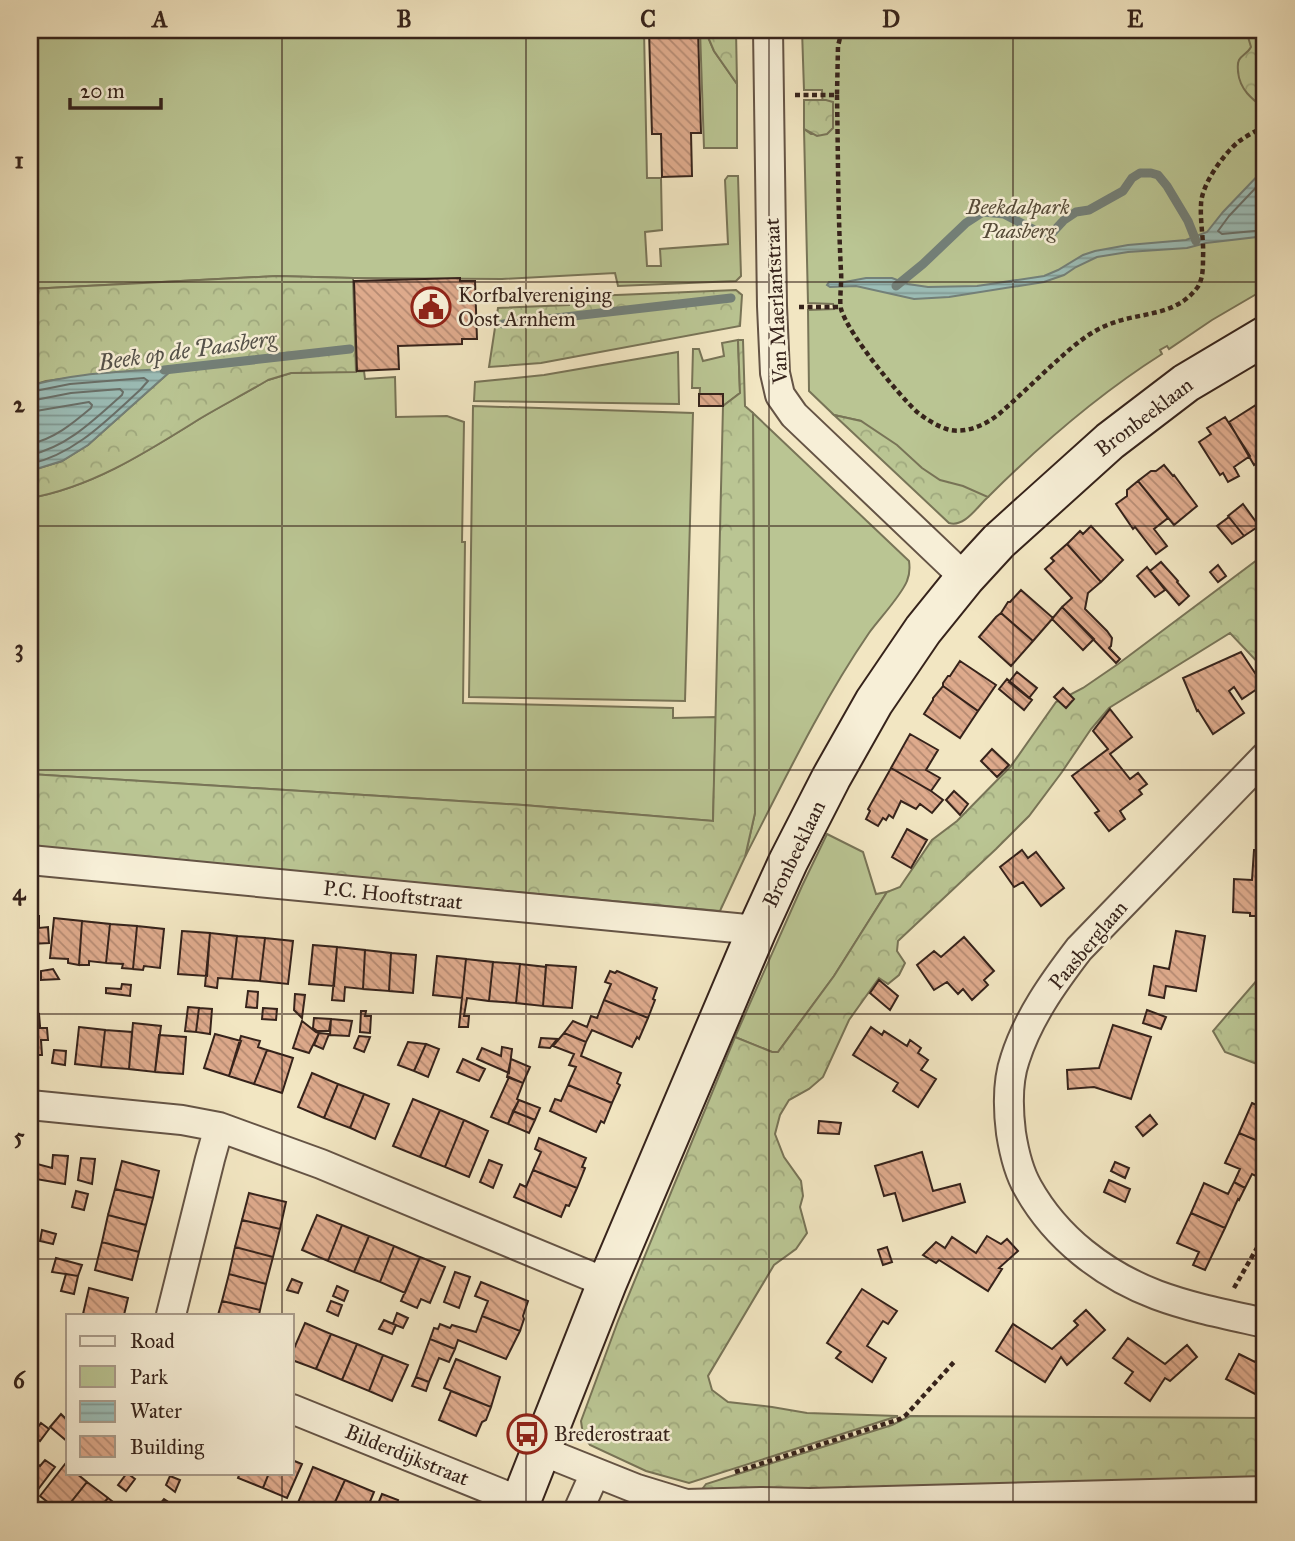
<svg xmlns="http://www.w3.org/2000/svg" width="1295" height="1541" font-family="'IM FELL Great Primer',serif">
  <defs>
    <pattern id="forest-crowns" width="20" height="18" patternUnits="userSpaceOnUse" patternTransform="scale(1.75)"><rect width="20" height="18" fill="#bac593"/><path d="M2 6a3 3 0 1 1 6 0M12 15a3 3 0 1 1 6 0" fill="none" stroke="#a0a97e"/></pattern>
    <pattern id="water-rules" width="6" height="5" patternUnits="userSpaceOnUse" patternTransform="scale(1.75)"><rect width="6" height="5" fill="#9cbeb8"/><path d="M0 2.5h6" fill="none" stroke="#809a95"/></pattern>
    <pattern id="building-back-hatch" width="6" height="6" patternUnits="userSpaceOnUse" patternTransform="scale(1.75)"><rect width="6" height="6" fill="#deaa8c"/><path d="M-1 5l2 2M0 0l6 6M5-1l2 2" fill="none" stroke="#b58a72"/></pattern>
  </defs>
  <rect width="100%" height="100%" fill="#f2e6c2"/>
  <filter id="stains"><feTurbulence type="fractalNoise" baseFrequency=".00286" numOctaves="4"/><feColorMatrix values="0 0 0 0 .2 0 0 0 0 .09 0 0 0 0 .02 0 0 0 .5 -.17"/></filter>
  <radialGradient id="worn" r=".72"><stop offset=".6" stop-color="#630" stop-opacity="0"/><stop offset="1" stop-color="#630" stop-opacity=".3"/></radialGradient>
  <path fill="#bac593" stroke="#787457" stroke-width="2" d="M30,30H644L647,178H661L662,230L645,232L647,266H661L660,249L728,244L725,180L728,176H738L741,276L736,281L618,286L615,273L502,279L353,278L277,276L30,289Z
    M700,30H705L714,51L737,84V148H704Z
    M802,30H1265V289L1212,320L1169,349L1167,346L1160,350L1162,354C1099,394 1040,445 988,497H985L959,521L861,421L834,415L809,391L808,310L834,309L833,304L808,303L804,129L811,134H824L822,90H804Z
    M738,340L740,393L723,406L699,405L700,388H692L693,349H699L703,361L724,356L722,343Z
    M678,352L679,404L474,401L475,382L544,375Z
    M364,371L365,379L395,377L396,417L447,416L464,422L462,542H465L463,703L673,708V718L716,717L713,821L523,805L30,774V498C93,487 148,451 201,418C223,405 246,393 268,380L291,373Z
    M473,406L693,413L685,701L469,697Z
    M753,413L909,561C910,568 910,574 907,581C901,596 879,619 869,633C821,703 784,781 745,857L755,813Z
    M827,834L863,852L876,894L887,892L834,976L778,1052H772L735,1037L802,886Z"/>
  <path fill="url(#forest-crowns)" stroke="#787457" stroke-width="2" d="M705,30H736L737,84L714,51Z
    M1246,30H1265V109C1252,99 1240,90 1238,72C1238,68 1237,64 1239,60C1242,55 1248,53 1251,47Z
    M804,100H826L833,102V128L827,134L817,136L804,129Z
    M277,276L353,278L356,372L291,373L268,380C246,393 223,405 201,418C148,451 93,487 30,498V471L62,461L88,445L173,369L70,378L46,381L30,386V289Z
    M736,290L742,295L740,326L541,363L489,367L498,308L569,305V297Z
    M738,340H743L745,406L753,413L755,813L745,857L720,911L30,847V774L523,805L713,821L723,406L740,393Z
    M834,415L861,421L897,445L922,468L940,480L963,486L988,497C977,507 964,528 949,523Z
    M1265,554V670L1230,633L1109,708L1091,729L1062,772L1029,816L996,849L898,941L897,951L905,963L899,975L888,984L879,978L849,1020L823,1077L809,1089L789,1100L780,1115L775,1134L784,1157L801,1181L803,1196L800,1207L807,1233L796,1249L774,1265L708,1376L712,1390L728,1402L772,1407L807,1413L898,1416L689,1483L646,1471L590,1445L583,1435L581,1421L618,1321L735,1037L772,1052H778L834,976L887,892L900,887L932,840L957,821L1011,766L1056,702L1083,688L1118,664Z
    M1265,971V1067L1225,1052L1213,1031Z
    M910,1416L1265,1418V1481L700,1492L706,1484L892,1425Z"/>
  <path fill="url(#water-rules)" stroke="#738079" stroke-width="2" d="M1265,168V236L1206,243L1187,248L1128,252L1097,257L1076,267L1064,275L1044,282L949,297L914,299L856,286L830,287L827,285L829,282H845L866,278H892L908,284L928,287L977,286L1044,276L1058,270L1083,255L1095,251L1128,245L1186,240L1207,232L1223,212Z
    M174,368L88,445L62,461L30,471V386C76,372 126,372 174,368Z"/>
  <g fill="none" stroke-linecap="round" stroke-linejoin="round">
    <path stroke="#69706a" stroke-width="2" d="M1265,178L1229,216L1218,231L1222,234L1265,230
      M30,392L70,384L144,378L148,381L140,390C107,420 75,454 30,464
      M30,401L71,393L120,389L123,392L122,395C94,420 67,447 30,455
      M30,412L89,402L92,405L91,408C72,424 54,439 30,444"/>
    <path stroke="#738079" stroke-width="9" d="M896,286L923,264L966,223L983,212L1004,214L1042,234L1053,232L1064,220L1076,212L1089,210L1123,191L1132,178L1140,173H1151L1158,175L1167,186L1188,221L1196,241
      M503,324L731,298
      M164,370L350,349"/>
  </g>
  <path fill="url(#building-back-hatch)" stroke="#36231b" stroke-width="2" d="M649,30H698L701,133H691L692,176L662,177L661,134H652Z
    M460,278V281H475L477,339H462V344L398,346L399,369L357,371L354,281Z
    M699,394H723V406H699Z
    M1256,405L1265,420V457L1254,465L1229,422Z
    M1225,417L1250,456L1234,467L1239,476L1228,482L1223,473L1220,475L1199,442L1211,434L1207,428Z
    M1164,465L1173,476L1174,475L1197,506L1174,525L1138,481L1151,471H1156Z
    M1138,481L1168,518L1154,529L1167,546L1156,554L1135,527L1133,529L1116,504L1127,496V490Z
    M1243,504L1259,526L1244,536L1228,516Z
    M1229,517L1244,536L1232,544L1217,526Z
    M1091,526L1123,560L1101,582L1067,544L1080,531L1083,534Z
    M1067,544L1101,582L1088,593L1085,609L1107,631L1112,638L1111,646L1109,648L1120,659L1116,663L1062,607L1072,598L1045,569L1054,561L1051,558Z
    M1161,562L1178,581L1177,582L1189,596L1179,605L1150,571Z
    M1218,565L1226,576L1218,582L1210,572Z
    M1147,567L1165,590L1155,597L1137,576Z
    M1021,590L1053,618L1033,641L1001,613L1008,602H1010Z
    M1062,607L1094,639L1083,650L1052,619Z
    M1001,613L1033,641L1011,666L979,637L996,617Z
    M1241,652L1263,685L1242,699L1234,687L1229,691L1244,713L1213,734L1198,710L1197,711L1183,678Z
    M960,661L996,685L978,711L943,686V683L948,676H950Z
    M1017,672L1037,688L1029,698L1009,682Z
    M1007,679L1032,700L1024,710L999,689Z
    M943,686L978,711L960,738L924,714L933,700V698Z
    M1063,688L1074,699L1066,708L1054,697Z
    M1110,709L1132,737L1110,754L1130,779L1138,773L1147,784L1139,790L1142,794L1120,811L1125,819L1109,831L1095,813L1099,811L1072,776L1108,749L1093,731Z
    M910,734L938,750L926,770L940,778L931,791L891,768Z
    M992,749L1009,765L997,777L981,761Z
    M891,768L931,791L943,800L932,813L920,804L916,809L901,801L893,818L889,815L886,820L883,818L878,826L866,819L870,811L868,809Z
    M954,791L968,804L960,815L946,800Z
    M907,829L927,840L911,868L892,857Z
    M1022,850L1028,858L1036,852L1064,888L1041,906L1023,882L1014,887L1000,867Z
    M1254,850L1265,851V914H1257V916H1250V913L1233,912L1234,879L1252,880Z
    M30,916H39V928L48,927L49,943L30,944Z
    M54,918L82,921L79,965L68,963V959L50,958Z
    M82,921L110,924L106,963L89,961V965H79Z
    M110,924L137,926L133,969L122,968L123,964L106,963Z
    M137,926L164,929L160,968L144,966L143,970L133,969Z
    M182,931L210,933L207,976L178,974Z
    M1176,931L1205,936L1196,991L1166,986L1164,998L1149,995L1154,966L1169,969Z
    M210,933L237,936L232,979L218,978L217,988L205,986Z
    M237,936L265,938L260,981L232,979Z
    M964,937L994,971L984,980L988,985L972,1000L963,989L958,994L947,982L934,990L917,965L934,951L941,957Z
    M265,938L293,941L288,984L260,981Z
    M313,945L337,947L334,986L309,984Z
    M337,947L365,950L363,989L345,987L344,1001L332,1000Z
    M365,950L391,953L389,991L363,989Z
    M391,953L416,955L413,993L389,991Z
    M437,956L466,959L462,998L433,995Z
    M466,959L493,962L489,1001L467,998L464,1016H469L468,1027H459Z
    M493,962L520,964L516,1003L489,1001Z
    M520,964L546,967L543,1006L516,1003Z
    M546,965L576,967L572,1008L543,1006Z
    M53,969L59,979L41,980V971Z
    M30,971H36L37,986H32L33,999H30Z
    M610,971L615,973L617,971L657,988L653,999L655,1000L648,1018L604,1000L611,984L605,982Z
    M879,980L898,996L890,1010L870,993Z
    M122,984L131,985L130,996L106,993V988L121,989Z
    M248,991L258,992L257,1008L246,1007Z
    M295,994L305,995L302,1018L294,1010Z
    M30,999H33L34,1015L39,1014L40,1026L30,1027Z
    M604,1000L648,1018L639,1039L637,1037L632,1047L592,1030L586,1042L564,1033L573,1021L587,1027L591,1016L597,1018Z
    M188,1007L199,1008L196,1032L185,1031Z
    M199,1008L212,1009L210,1034L196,1032Z
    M263,1008L277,1009L276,1020L262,1019Z
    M1147,1010L1166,1017L1161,1029L1143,1023Z
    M361,1011H366L365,1016H371L370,1033L360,1032Z
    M314,1018L331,1019L329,1031H317L313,1028Z
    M331,1019L352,1021L349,1036L330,1035Z
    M302,1021L316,1032L319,1033L309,1053L293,1048Z
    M133,1023L161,1026L155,1072L129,1069Z
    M1113,1025L1151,1037L1131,1099L1094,1087L1068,1089L1067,1070L1099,1068Z
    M40,1026V1028H47L48,1040H41L42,1055H35V1060H30V1027Z
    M79,1027L105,1030L101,1067L75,1064Z
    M871,1027L882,1035L884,1031L907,1046L910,1040L921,1048L918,1053L928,1060L921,1070L936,1079L918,1107L893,1091L898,1083L853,1055Z
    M105,1030L132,1032L129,1069L101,1067Z
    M319,1033L329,1034L323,1049L314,1045Z
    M564,1033L586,1042L581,1056L621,1073L617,1083L620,1085L612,1103L568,1085L576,1067L569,1065L574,1054L553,1046Z
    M215,1034L241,1041L229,1076L204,1068Z
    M159,1035L186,1037L183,1074L155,1072Z
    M241,1036L260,1041L258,1047L267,1050L254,1084L229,1076Z
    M359,1036L370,1037L364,1052L354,1048Z
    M541,1038L557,1039L550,1048L539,1047Z
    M408,1042L426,1044L414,1071L398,1065Z
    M426,1044L439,1049L428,1077L414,1071Z
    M502,1047L512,1049L509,1073L477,1059L482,1048L501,1056Z
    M54,1050L66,1051L65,1065L52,1063Z
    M267,1050L293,1058L282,1093L254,1084Z
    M463,1059L485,1069L479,1081L457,1072Z
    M511,1059L530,1067L523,1083L507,1077Z
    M312,1073L338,1084L324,1118L298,1107Z
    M509,1077L523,1083L517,1099L519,1100L508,1124L491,1117Z
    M338,1084L364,1094L350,1128L324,1118Z
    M568,1085L612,1103L604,1123L601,1121L596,1132L550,1111L555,1099L561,1101Z
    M364,1094L389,1104L375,1139L350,1128Z
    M413,1099L440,1110L420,1157L393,1146Z
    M519,1100L540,1108L535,1120L513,1111Z
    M1252,1103L1265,1109V1144L1239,1133Z
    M440,1110L464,1120L445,1167L420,1157Z
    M513,1111L535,1120L529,1133L508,1124Z
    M1150,1115L1157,1124L1143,1136L1136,1127Z
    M464,1120L488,1131L469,1177L445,1167Z
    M819,1121L841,1123L839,1134L818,1133Z
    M1239,1133L1265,1144V1166L1260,1178L1252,1174L1245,1188L1234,1182L1240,1169L1225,1163Z
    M539,1138L586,1158L582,1167L585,1168L577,1188L533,1170L541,1152L535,1149Z
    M922,1152L933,1191L960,1184L965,1202L903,1221L895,1193L884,1196L875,1166Z
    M53,1155L68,1156L65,1184L30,1178V1162L52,1168Z
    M81,1158L95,1159L92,1184L78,1180Z
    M489,1160L502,1165L493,1188L480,1182Z
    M122,1161L159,1171L153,1198L115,1189Z
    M1115,1162L1129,1168L1125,1178L1111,1171Z
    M533,1170L577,1188L569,1206L566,1205L561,1217L514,1197L520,1184L526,1187Z
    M1109,1180L1130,1189L1125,1202L1104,1192Z
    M1234,1182L1245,1188L1239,1200L1238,1199L1225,1228L1191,1213L1204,1183L1228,1194Z
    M115,1189L153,1198L146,1225L108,1215Z
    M76,1191L88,1194L84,1210L72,1207Z
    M249,1193L286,1202L280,1229L242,1220Z
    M1191,1213L1225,1228L1205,1270L1193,1265L1199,1252L1177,1243Z
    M108,1215L146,1225L139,1252L102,1242Z
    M317,1215L342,1225L328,1261L302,1250Z
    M242,1220L280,1229L273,1257L235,1247Z
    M342,1225L369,1236L354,1272L328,1261Z
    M42,1230L56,1234L53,1244L40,1241Z
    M369,1236L394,1246L380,1282L354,1272Z
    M987,1236L1001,1244L1007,1239L1018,1251L999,1268L1002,1269L988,1291L939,1260L936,1263L923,1255L936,1242L945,1248L952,1237L976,1253Z
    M102,1242L139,1252L132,1280L95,1270Z
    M394,1246L420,1257L405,1293L380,1282Z
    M235,1247L273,1257L266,1284L229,1274Z
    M887,1247L892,1262L883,1265L878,1250Z
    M420,1257L445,1267L430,1303L421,1299L417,1308L401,1301Z
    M56,1258L82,1265L78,1276L52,1272Z
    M455,1272L470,1277L459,1308L444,1302Z
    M66,1274L78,1276L74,1294L61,1291Z
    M229,1274L266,1284L260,1310L222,1301Z
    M292,1279L302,1283L298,1293L287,1290Z
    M481,1282L528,1301L523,1316L524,1319L520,1331L482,1316L488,1301L475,1296Z
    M337,1286L348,1291L344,1301L333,1296Z
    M89,1288L128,1298L124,1315L83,1314Z
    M862,1289L897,1311L888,1324L883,1321L867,1346L886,1358L872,1382L836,1358L841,1352L827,1343Z
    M222,1301L260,1310L259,1315H218Z
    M331,1301L342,1305L338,1316L327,1311Z
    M1086,1310L1105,1330L1067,1365L1061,1357L1045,1382L996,1351L1013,1324L1052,1349L1078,1325L1074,1321Z
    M397,1313L408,1318L403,1328L393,1324Z
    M482,1316L520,1331L506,1359L458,1340L455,1349L430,1339L434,1328L438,1329L440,1324L450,1328L452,1325L476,1332Z
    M384,1320L396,1325L392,1334L379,1329Z
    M305,1323L331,1334L316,1369L292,1360V1353Z
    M331,1334L357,1344L342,1380L316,1369Z
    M1128,1338L1165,1364L1187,1345L1197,1357L1170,1381L1165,1378L1150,1401L1125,1383L1133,1372L1113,1358Z
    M430,1339L455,1349L449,1362L439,1358L429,1382L416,1377Z
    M357,1344L383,1355L369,1391L342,1380Z
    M1239,1354L1255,1362L1257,1359L1265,1363V1399L1226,1379Z
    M383,1355L408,1365L392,1401L369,1391Z
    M456,1359L500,1377L491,1407L444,1388Z
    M416,1377L429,1382L426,1391L412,1386Z
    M451,1391L491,1407L486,1420L482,1422L476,1436L439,1420Z
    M61,1414L68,1421V1442L50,1427Z
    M41,1423L49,1429L40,1441L32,1435Z
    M30,1458L40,1466L45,1460L55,1467L30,1500Z
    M292,1460L302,1464L287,1498L263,1488L269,1473H292Z
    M65,1464L68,1466V1473H76L87,1482L64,1511H59L40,1496Z
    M313,1467L345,1480L331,1511H312L297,1505Z
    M127,1473L135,1479L126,1491L118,1485Z
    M240,1473H269L263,1488L238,1478Z
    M170,1476L180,1480L175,1492L166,1485Z
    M345,1480L374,1492L369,1504L366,1502L362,1511H331Z
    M87,1482L108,1498L97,1511H64Z
    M382,1494L398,1500L393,1511H375Z
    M108,1498L125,1511H97Z
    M164,1499L173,1505L168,1511H157L155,1510Z"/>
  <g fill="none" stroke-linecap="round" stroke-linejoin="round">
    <g stroke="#655445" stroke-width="32">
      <path id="street" d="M768,30L772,306L775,373L780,395L794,415L965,578
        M1265,757L1079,949C1053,983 1028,1018 1015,1059C1007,1082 1008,1109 1011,1133C1014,1152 1018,1171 1028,1188C1056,1238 1104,1275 1157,1295C1192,1308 1229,1315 1265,1323
        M30,860L757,930
        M30,1105L182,1120L219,1127L321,1164L607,1283
        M171,1315L210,1159L219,1127
        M292,1409L522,1502
        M542,1451L637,1489L686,1504L761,1502L810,1503L1265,1491
        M578,1511L595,1473"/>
    </g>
    <g stroke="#36231b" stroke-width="42">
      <path id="secondary" d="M517,1511L607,1283L757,930L788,862L831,778L874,702L923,630L965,578L999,541L1110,441L1186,383L1265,336"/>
    </g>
    <path stroke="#36231b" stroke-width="4.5" stroke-dasharray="5 3.5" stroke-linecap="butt" d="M1011,30H1028
      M795,95H837L838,46L842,30
      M837,95C838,154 838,213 841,272C842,281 839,301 841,309C849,335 897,393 917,412C926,419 938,427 950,430C968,433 985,425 999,414C1016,399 1033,383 1050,367C1068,351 1086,333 1110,324C1139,312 1175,317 1197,288C1203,280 1203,268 1203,258C1204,240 1200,222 1201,205C1201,185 1223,155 1238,142C1246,136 1256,131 1265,126
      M799,307H841
      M1234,1288L1265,1234
      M735,1472L900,1419L906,1415L954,1362"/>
    <use href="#street" stroke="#f7efd7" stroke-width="28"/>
    <use href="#secondary" stroke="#f7efd7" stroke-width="38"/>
  </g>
  <path fill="none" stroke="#36231b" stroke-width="2" stroke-opacity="0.55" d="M282,30V1315M526,30V1511M769,30V1511M1013,30V1511M30,282H1265M30,526H1265M30,770H1265M30,1014H1265M30,1259H1265M282,1473V1511"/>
  <defs>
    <g id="civic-ring" transform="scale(2.0125)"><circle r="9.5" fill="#f7efd7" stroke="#8f2418" stroke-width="1.5"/><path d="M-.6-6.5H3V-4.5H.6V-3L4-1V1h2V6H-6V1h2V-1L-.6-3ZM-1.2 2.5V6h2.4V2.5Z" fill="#8f2418"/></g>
    <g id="bus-ring" transform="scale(2.0125)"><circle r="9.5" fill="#f7efd7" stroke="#8f2418" stroke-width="1.5"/><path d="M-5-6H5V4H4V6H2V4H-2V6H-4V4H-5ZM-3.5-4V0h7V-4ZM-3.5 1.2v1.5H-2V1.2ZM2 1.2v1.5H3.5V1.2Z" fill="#8f2418"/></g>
  </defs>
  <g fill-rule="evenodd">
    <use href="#civic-ring" x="431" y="307"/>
    <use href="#bus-ring" x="527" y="1434"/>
  </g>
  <g text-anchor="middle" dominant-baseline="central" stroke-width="5" stroke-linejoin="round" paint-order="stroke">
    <g font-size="21" font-style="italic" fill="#574c39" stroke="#f7efd7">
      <text x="1018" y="207">Beekdalpark<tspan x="1018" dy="24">Paasberg</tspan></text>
    </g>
    <g font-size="21" fill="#36231b" stroke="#f7efd7" text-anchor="start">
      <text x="458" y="295">Korfbalvereniging<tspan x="458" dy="24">Oost Arnhem</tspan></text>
      <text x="554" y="1434">Brederostraat</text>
    </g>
    <g font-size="21" fill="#36231b" stroke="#f7efd7">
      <text transform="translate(776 301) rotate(-93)">Van Maerlantstraat</text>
      <text transform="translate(1144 417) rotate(-37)">Bronbeeklaan</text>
      <text transform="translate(794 854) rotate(-64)">Bronbeeklaan</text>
      <text transform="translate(393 895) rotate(6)">P.C. Hooftstraat</text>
      <text transform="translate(1088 945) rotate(-50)">Paasberglaan</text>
      <text transform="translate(407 1455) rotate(22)">Bilderdijkstraat</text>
    </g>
    <g font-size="23" font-style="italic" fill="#55524a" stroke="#f7efd7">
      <text transform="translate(187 350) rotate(-8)">Beek op de Paasberg</text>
    </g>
  </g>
  <rect width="1295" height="1541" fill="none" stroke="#f2e6c2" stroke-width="77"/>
  <rect x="66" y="1314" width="228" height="161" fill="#f7efd7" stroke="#aa9d8c" stroke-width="2"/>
  <rect x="80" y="1336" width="35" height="10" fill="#f7efd7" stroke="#aa9d8c" stroke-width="2"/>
  <text x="130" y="1348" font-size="21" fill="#36231b">Road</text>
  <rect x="80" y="1366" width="35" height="21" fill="#bac593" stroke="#aa9d8c" stroke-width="2"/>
  <text x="130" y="1384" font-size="21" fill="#36231b">Park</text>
  <rect x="80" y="1401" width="35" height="21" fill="url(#water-rules)" stroke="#aa9d8c" stroke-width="2"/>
  <text x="130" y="1418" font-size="21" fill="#36231b">Water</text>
  <rect x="80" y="1436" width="35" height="21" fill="url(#building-back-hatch)" stroke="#aa9d8c" stroke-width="2"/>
  <text x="130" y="1454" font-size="21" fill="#36231b">Building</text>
  <path d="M70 98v10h91v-10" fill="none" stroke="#36231b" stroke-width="3.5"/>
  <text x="80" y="98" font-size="21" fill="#36231b" stroke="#f7efd7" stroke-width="5" paint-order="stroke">20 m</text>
  <rect x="38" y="38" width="1218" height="1464" fill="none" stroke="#36231b" stroke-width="2.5"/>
  <g font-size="23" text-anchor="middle" font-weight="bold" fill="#36231b">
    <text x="160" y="27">A</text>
    <text x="404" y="27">B</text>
    <text x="648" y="27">C</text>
    <text x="891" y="27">D</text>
    <text x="1135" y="27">E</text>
    <text x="19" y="168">1</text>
    <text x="19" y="412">2</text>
    <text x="19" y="656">3</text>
    <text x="19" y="900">4</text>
    <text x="19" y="1144">5</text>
    <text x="19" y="1388">6</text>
  </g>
  <rect width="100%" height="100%" filter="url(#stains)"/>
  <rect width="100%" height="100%" fill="url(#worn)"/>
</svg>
